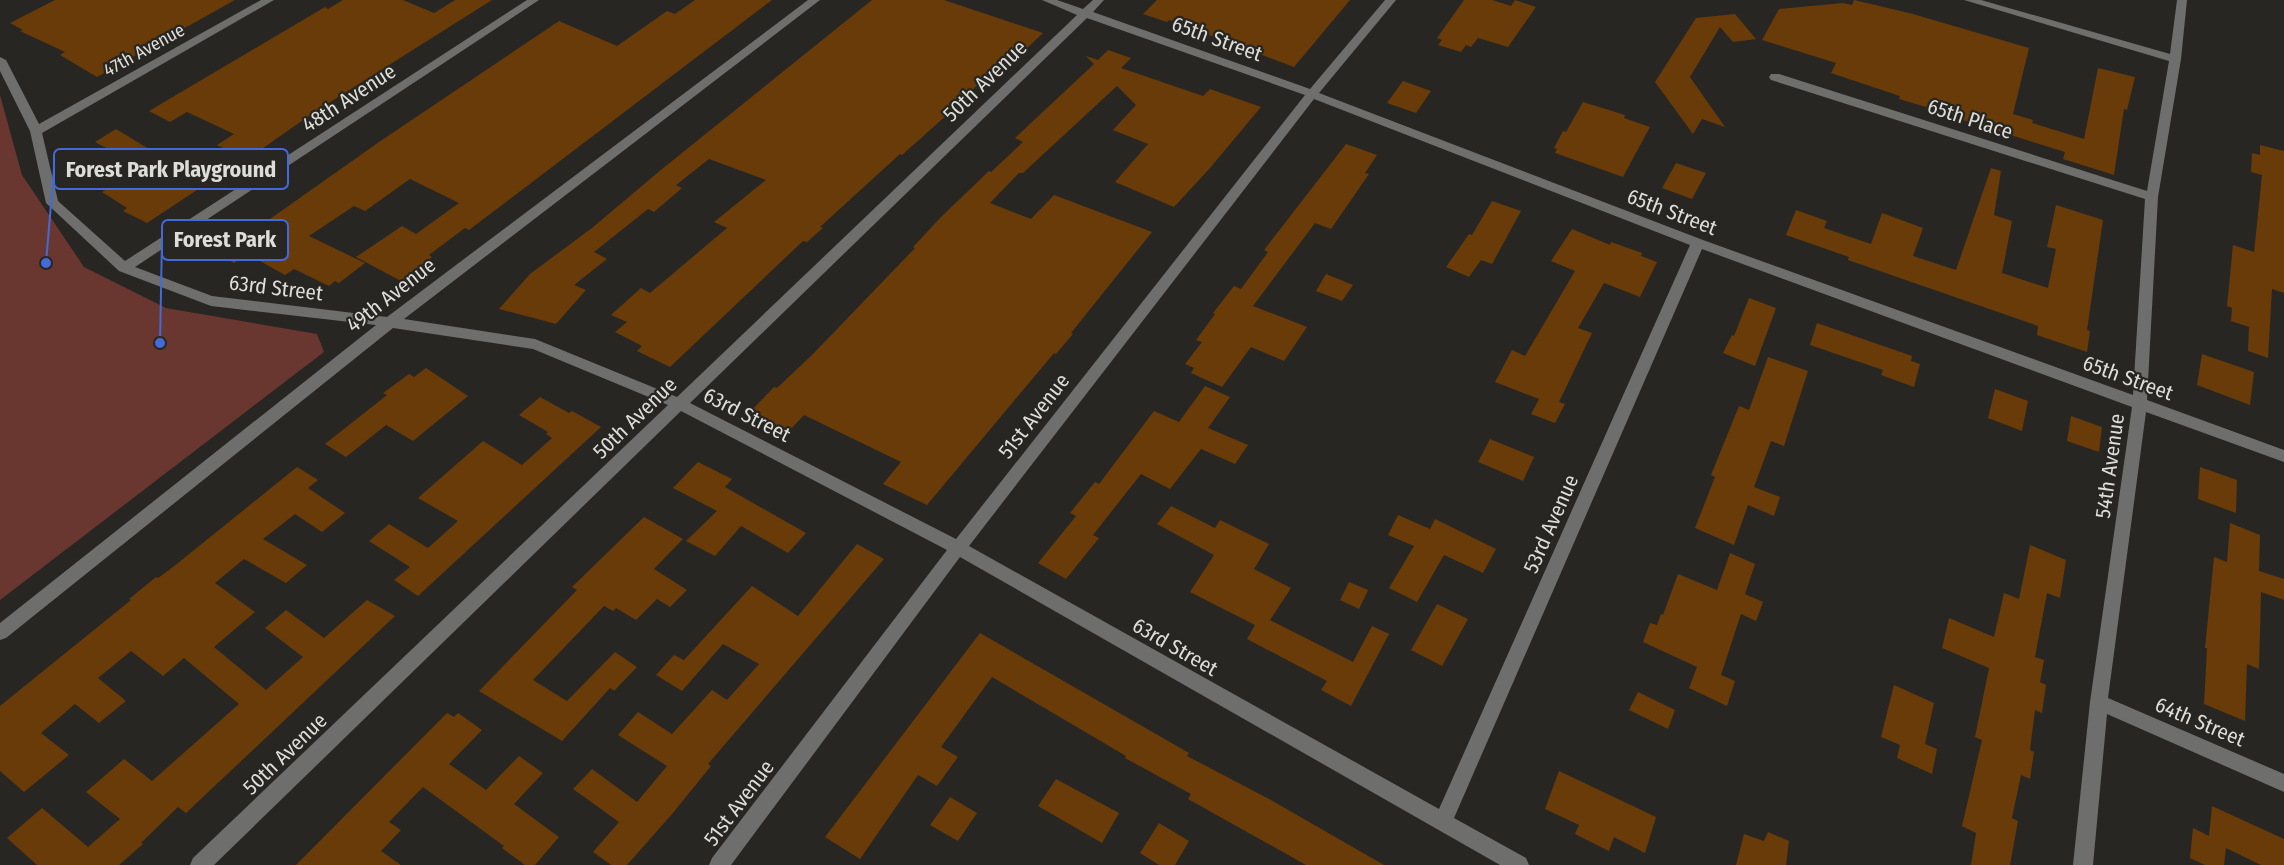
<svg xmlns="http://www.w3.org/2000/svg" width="2284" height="865" font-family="'Fira Sans Condensed',sans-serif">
  <rect width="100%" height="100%" fill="#272622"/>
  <path fill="#693730" d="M0,95L22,175L84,267L166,308L317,334L324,352L0,600Z"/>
  <path fill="#693b09" d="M55,0H235L97,77L60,55L65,52L20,31L23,30L10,23Z
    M343,0H403L434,13L455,0H492L313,113L246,160L217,145L234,134L187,112L170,122L149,111L325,7L328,9Z
    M695,0H772L469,230L465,228L429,255L432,257L401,281L356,257L402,226L416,234L459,203L410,179L365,211L354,206L309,236L365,263L339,283L335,281L329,286L294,269L285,275L247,254L234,263L215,252L247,231L250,233L379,142L559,21L617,46L667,11L675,14Z
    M872,0H944L1043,33L1023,52L1014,49L948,114L902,155L900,154L820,227L823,228L807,242L803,241L670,367L637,351L642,346L615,332L627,322L611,315L641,288L650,293L727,228L714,222L766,180L709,159L676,185L682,188L654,212L648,209L594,252L607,259L574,285L586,290L556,324L499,309L530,274L592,228L662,169Z
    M1157,0H1350L1294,67L1169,20L1167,22L1143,14Z
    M1464,0H1492L1511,6L1515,0L1536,7L1508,47L1478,38L1471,47L1466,45L1461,52L1438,45L1442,40L1437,38Z
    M1854,0L1913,14L2029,48L2013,114L2033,120L2032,123L2084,139L2098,68L2135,77L2127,110L2124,109L2114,175L2063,159L2065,152L1953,117V115L1899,99L1900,96L1831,73L1836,63L1762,40L1779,9L1843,3L1852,5Z
    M1735,14L1756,39L1733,42L1720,27L1690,77L1725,127L1702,119L1693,134L1655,82L1696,18Z
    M1108,50L1131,58L1121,68L1203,96L1210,89L1261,107L1210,168L1174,207L1115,182L1148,144L1113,130L1136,105L1117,86L1023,173H1019L990,203L1031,219L1054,195L1152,232L1071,333L1073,334L1056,354L1054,353L927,505L883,484L901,462L804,415L789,431L750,412L774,387L777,388L813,354L915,248L913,247L942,216L989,171L991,172L1023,142L1015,138L1094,64L1086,56L1098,60Z
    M1403,81L1431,91L1416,113L1387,103Z
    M1583,102L1625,115L1624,118L1650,127L1623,177L1555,153L1557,149L1554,148L1563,131L1566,132Z
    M116,129L126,135L206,184L147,223L123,211L127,208L102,192L144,168L95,142Z
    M1346,144L1377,155L1365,173L1369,174L1331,229L1315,223L1253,306L1307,327L1284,361L1251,347L1222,387L1191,373L1194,368L1185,364L1202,342L1196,340L1215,314L1213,313L1234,286L1241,289L1268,252L1264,250Z
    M2260,145L2284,151V293L2272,289L2268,358L2248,351L2249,327L2231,321L2232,308L2227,306L2233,245L2254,252L2262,175L2251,172L2252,153L2260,155Z
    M1676,163L1706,173L1692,199L1662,188Z
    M1991,168L2001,171L1994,215L2012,221L2002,273L2048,288L2056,249L2047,247L2056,205L2103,220L2087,330L2090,331L2087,352L2037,335L2038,326L1848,260L1849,257L1786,235L1796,210L1827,221L1824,228L1871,244L1882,213L1923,228L1913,256L1956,270Z
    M1492,201L1521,211L1492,264L1481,260L1469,277L1446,267L1469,234L1472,235Z
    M1572,229L1610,245L1611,242L1642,253L1641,256L1657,262L1640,297L1604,283L1578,328L1592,333L1559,402L1565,404L1555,423L1531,414L1539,399L1495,382L1512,350L1525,356L1575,271L1551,261Z
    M1326,274L1353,285L1342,301L1316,291Z
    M1749,298L1776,308L1755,366L1723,353L1732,335L1734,336Z
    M1817,323L1912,356L1911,361L1920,364L1914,387L1881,375L1883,370L1810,345Z
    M2202,354L2254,372L2250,405L2197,385Z
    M1768,357L1808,371L1784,446L1771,441L1754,487L1780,497L1774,516L1748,505L1734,545L1695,528L1715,477L1711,475L1739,406L1749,410Z
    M426,368L468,396L413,441L386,425L346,457L325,444L387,395L383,393L409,374L414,377Z
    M1205,386L1230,397L1208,428L1248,445L1235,464L1201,449L1170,489L1141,474L1093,535L1099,538L1066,579L1038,563L1076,516L1070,513L1095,482L1099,484L1154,411L1179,422Z
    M1995,389L2028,401L2022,431L1988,418Z
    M540,397L569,413L572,411L601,427L418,596L394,580L410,567L369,541L389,524L428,548L458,521L418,498L483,441L522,465L552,438L546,434L548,432L519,415Z
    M2071,416L2102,427L2099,452L2067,441Z
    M1490,439L1534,457L1523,481L1478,462Z
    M698,462L732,479L725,487L806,533L788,553L741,526L715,556L686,541L717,511L673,488Z
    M297,467L318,480L308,488L345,513L322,532L295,514L263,539L307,565L286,583L244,559L215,583L255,612L214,647L266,690L303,657L265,628L286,610L324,638L367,600L395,616L186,813L178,807L141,843L143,844L119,865H37L7,838L42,808L88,847L120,819L86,792L124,759L152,781L239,704L184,658L163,676L131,651L98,678L126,701L99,723L75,704L41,733L69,755L24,792L0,771V706L131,600L129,599L156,577L158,578L173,567Z
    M2200,467L2237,480L2236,513L2198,499Z
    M1171,506L1215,528L1220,520L1269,544L1254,569L1291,588L1270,620L1353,662L1372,626L1389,634L1351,706L1321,690L1327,681L1247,639L1255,625L1190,592L1214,555L1157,524Z
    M1398,515L1430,529L1435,519L1496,549L1483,573L1444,555L1417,602L1389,588L1414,546L1388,535Z
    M644,517L683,539L654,569L687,590L670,607L657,599L636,620L616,608L613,611L604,606L533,680L567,701L615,652L637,667L614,691L610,688L562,741L479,691L577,590L572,587Z
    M2230,523L2260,535L2259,571L2284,579V600L2261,592L2259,669L2247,664L2245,721L2204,704L2207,648H2205L2214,557L2227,562Z
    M857,544L884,559L708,764L711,766L673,813L627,865H611L593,852L619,822L573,789L592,769L637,802L667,766L618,735L638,712L672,734L712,690L727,700L759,664L723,644L682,691L656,675L674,655L684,660L752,586L798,616Z
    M2030,545L2066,560L2060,598L2047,593L2035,657L2044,660L2040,682L2046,685L2042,713L2035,710L2030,750L2034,752L2030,779L2021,775L2012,818L2018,821L2010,865H1971L1976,833L1962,826L1982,740L1975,737L1989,668L1942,648L1949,618L1994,637L2004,593L2019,599Z
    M1730,553L1755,564L1745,594L1763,602L1756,621L1741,614L1721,675L1735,681L1727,706L1689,688L1697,667L1643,642L1650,623L1657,625L1661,614L1663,615L1678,574L1717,590Z
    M1349,582L1368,590L1359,609L1340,600Z
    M1437,604L1468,619L1442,666L1411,650Z
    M980,633L1189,753L1187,756L1269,799L1384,865H1306L1188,799L1191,794L1125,758L1126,756L992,677L941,747L958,757L937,786L918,775L860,859L825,837Z
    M1894,685L1934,703L1925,744L1937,749L1932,774L1897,758L1900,745L1881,737Z
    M1638,692L1675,710L1668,729L1629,710Z
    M447,713L454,717L458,713L482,730L449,764L486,790L519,756L543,773L514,804L559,837L535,865H525L502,848L504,846L423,787L389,822L401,830L381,851L401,865H296Z
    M1559,771L1656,817L1645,853L1614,837L1609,851L1575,834L1579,825L1545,809Z
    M1056,779L1119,813L1102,843L1038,806Z
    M950,797L977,813L958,841L930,825Z
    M2212,806L2284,839V865H2261L2226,848L2224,865H2205L2190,858L2193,828L2209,836Z
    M1159,823L1189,841L1175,865H1159L1140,853Z
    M1768,832L1789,841L1786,865H1736L1744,834L1764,841Z"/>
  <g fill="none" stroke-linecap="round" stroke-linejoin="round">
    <path fill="#6e6f6d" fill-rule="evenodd" d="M261,0H274L42,133L58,201L125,261L527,0H539L135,267L212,296L387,317L808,0H820L404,319L535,339L677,397L1077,15L1042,0H1057L1083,9L1093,0H1104L1093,12L1310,89L1385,0H1396L1319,93L1703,240L2133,395L2145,199L1771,80L1769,77L1771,74H1779L2147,191L2169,61L1964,0H1981L2170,54L2177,0H2187L2181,59L2158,197L2147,400L2284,450V462L2146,412L2108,698L2284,774V792L2107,714L2093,865H2073L2090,702L2132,407L1702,249L1454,818L1526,858L1529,865H1500L960,557L731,865H709L712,858L947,550L681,411L214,865H190L193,858L668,405L533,349L393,328L6,638L0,640V623L376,325L211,306L119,271L46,203L30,131L0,71V57L6,60L39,124ZM1087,18L1305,95L956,539L690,403ZM1314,99L1690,245L1439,809L969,546Z"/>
  </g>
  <g text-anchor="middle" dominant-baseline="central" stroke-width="4.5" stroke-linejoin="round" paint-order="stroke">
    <g font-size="18" fill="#ddddda" stroke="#272622">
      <text transform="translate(144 50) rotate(-29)">47th Avenue</text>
    </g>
    <g font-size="21" fill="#ddddda" stroke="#272622">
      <text transform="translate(1217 39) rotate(20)">65th Street</text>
      <text transform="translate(985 81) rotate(-44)">50th Avenue</text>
      <text transform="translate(349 98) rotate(-33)">48th Avenue</text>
      <text transform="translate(1970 119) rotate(18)">65th Place</text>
      <text transform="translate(1672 212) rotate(21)">65th Street</text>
      <text transform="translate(276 288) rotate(7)">63rd Street</text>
      <text transform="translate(391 295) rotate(-38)">49th Avenue</text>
      <text transform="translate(2128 378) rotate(20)">65th Street</text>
      <text transform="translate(747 415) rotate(27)">63rd Street</text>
      <text transform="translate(1034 416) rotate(-52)">51st Avenue</text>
      <text transform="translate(635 418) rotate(-44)">50th Avenue</text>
      <text transform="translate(2110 466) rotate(-82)">54th Avenue</text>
      <text transform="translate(1551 524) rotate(-66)">53rd Avenue</text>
      <text transform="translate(1175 647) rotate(30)">63rd Street</text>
      <text transform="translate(2200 722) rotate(23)">64th Street</text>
      <text transform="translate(285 754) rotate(-44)">50th Avenue</text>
      <text transform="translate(739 803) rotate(-53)">51st Avenue</text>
    </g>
  </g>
  <path fill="none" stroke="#436bd8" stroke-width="2" d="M46 263L54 169M160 343L162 240"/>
  <g fill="#436bd8" stroke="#272622" stroke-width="2">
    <circle cx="46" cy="263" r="6"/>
    <circle cx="160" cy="343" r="6"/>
  </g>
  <g fill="#272622" stroke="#436bd8" stroke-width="2">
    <rect x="54" y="149" width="234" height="40" rx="6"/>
    <rect x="162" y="220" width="126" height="40" rx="6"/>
  </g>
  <g font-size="22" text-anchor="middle" font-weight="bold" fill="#ddddda">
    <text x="171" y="177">Forest Park Playground</text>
    <text x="225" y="247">Forest Park</text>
  </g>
</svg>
